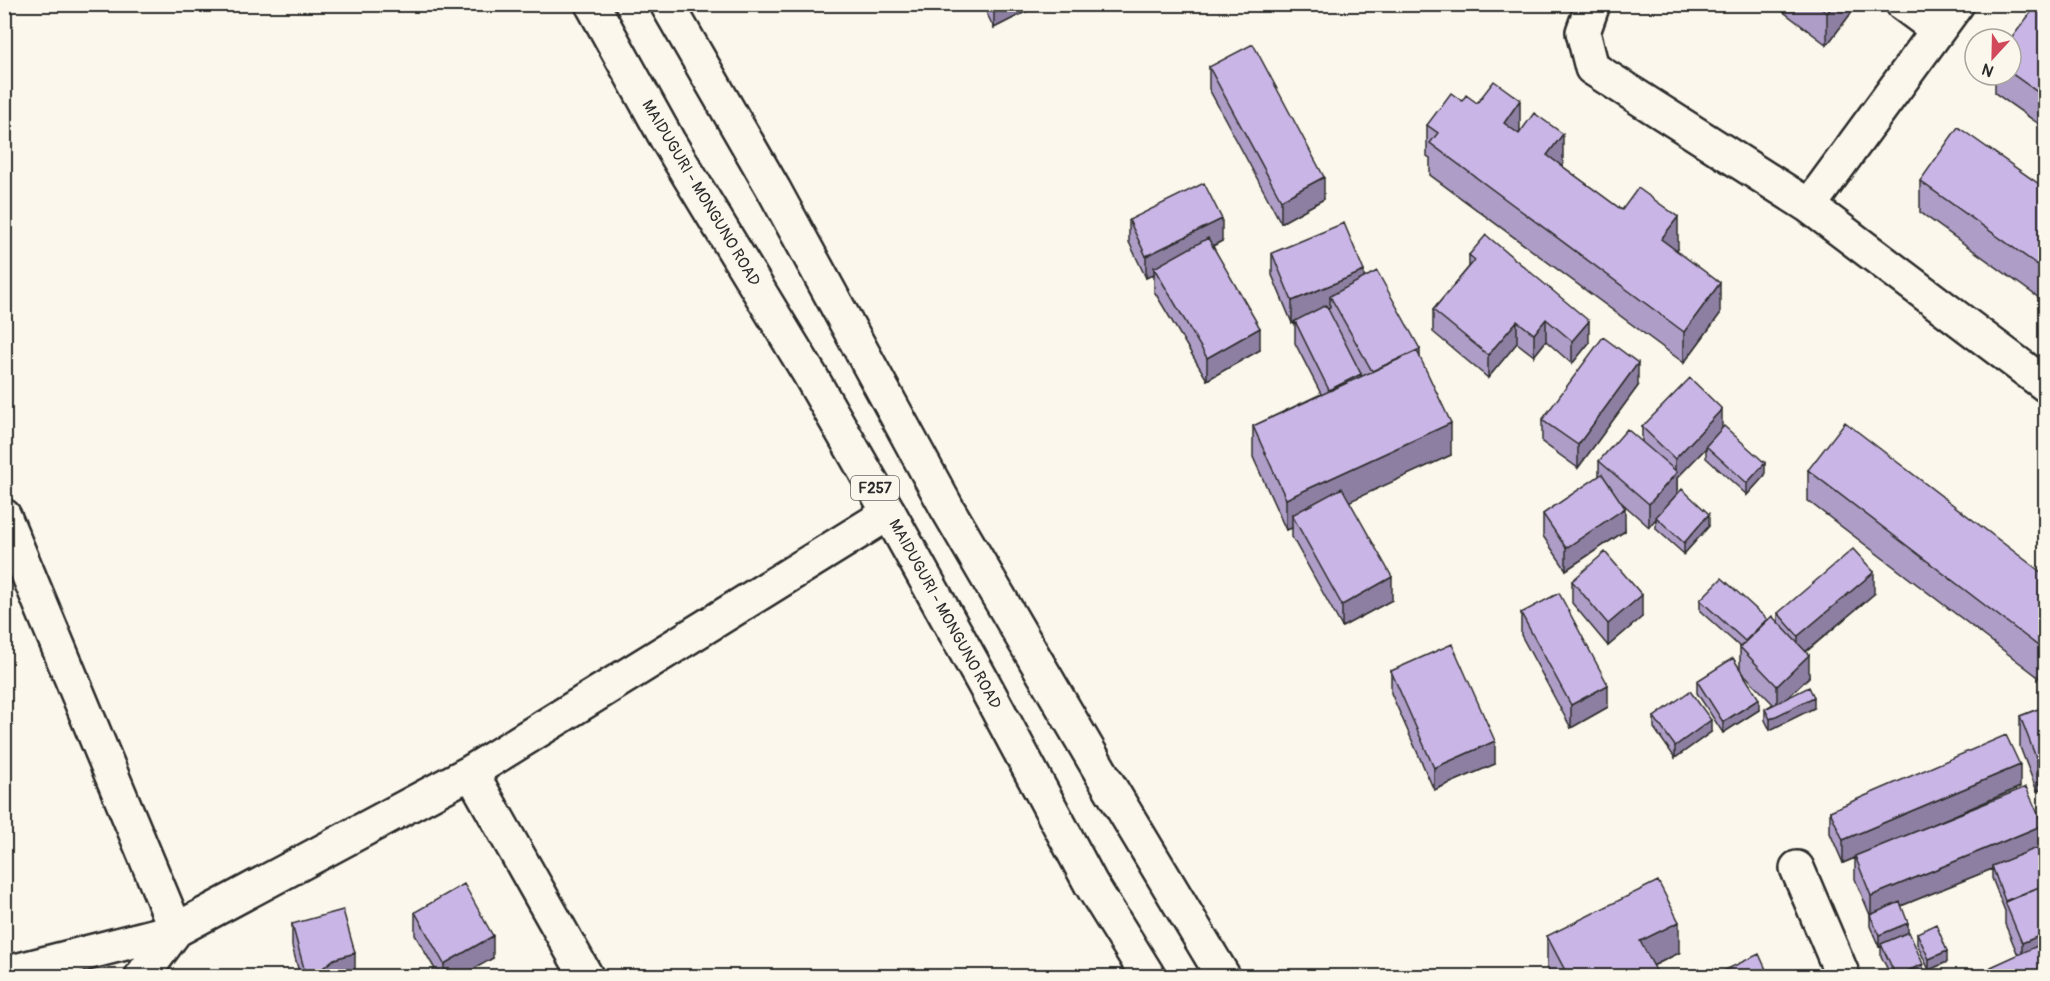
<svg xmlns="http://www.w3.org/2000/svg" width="2050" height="981" font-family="Pangolin,sans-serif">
  <rect width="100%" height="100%" fill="#fbf7ec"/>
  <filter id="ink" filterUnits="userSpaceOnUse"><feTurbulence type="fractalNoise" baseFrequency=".0167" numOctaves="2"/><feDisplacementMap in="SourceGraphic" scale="12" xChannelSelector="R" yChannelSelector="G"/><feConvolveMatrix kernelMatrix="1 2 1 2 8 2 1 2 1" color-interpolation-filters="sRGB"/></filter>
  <g filter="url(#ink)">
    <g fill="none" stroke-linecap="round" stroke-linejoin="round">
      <g stroke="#2b2b2b" stroke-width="38">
        <path id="street" d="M1593,4L1583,32L1592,68L1809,206L2046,385
          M1903,4L1938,30
          M1809,206L1957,4
          M4,516L176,930
          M471,772L586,976
          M1797,868L1843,976
          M4,974L176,930L471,772L889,513
          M142,976L176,930"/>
      </g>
      <g stroke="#2b2b2b" stroke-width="38">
        <path id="primary" d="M592,4L668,141L810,375L889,513L984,684L1091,884L1148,976
          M667,4L774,190L947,508L1102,774L1223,976"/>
      </g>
      <use href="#street" stroke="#fbf7ec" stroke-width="33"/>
      <use href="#primary" stroke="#fbf7ec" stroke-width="33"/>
    </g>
    <path fill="#ae9dc6" stroke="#2b2b2b" stroke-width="1.5" d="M982,4H1037V6L994,28Z
      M1773,4H1858L1827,45Z
      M2046,15V129L1995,93V75H2011V39Z
      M1209,67L1324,199L1281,223L1209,89Z
      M1477,103L1520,132L1518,134L1563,165L1562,166L1622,210L1678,249L1676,250L1720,314L1684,363L1430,175V158L1427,156V125Z
      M2046,179V303L1920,212V181L2040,186Z
      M1129,220L1222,241L1213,246L1260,350L1207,380L1154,291V274L1146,278L1129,242Z
      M1272,253L1364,277L1420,359L1451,455L1349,501L1392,600L1342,627L1292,537V528L1286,530L1253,457V426L1321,394L1295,343V322L1292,323L1272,275Z
      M1469,255L1589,343L1572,364L1546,341L1534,356L1517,343L1488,378L1433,332V310L1469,267Z
      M1638,386L1578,468L1542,442V420Z
      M1642,427L1722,429L1765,475L1747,495L1706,458V448L1677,478V494L1709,526L1684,554L1656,529V518L1649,527L1622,503L1625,531L1566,570L1543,536V514L1599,476V461L1642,442Z
      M1808,470L2046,576V683L1808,501Z
      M1572,581L1642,617L1608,646L1572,603Z
      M1874,594L1806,652L1809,677L1788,697L1814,708L1770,730L1765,720V709L1773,704L1742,672L1759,710L1723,733L1697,693V681L1740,668V647L1700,611V600L1767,621L1778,622V613Z
      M1521,613L1608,707L1571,728L1521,635Z
      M1391,671L1495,764L1434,790L1391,693Z
      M2046,706V824L2043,819V789L2037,791L2020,747V716Z
      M1654,717L1711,732L1675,758L1654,728Z
      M2020,787L1917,831L2043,848L2037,850L2046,976H1991V967L2018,955L2005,924V911L1992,878V869L1901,906L1908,932L1923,976H1891L1881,956V946L1879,947L1870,926V915L1855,879V858L1843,863L1830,833V811Z
      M415,912L493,958L461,976H439L415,935Z
      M292,924L355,976H300L292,946Z
      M1917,933L1947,962L1929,970L1917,944Z
      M1547,936L1679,953L1653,966L1659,976H1552L1547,968Z"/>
    <path fill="#8d7fa1" stroke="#2b2b2b" stroke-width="1.5" d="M997,4H1037V6L994,28V6Z
      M1834,4H1858L1827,45V13Z
      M1520,100V132L1504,154V123Z
      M1563,134V165L1547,187V155Z
      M1324,177V199L1281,223V200Z
      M1678,217V249L1661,270V239Z
      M1222,219V241L1157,273L1154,268V274L1146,278V256Z
      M1364,271V293L1330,296V307L1292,323V301Z
      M1720,283V314L1684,363V332Z
      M1546,319V341L1534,356V334Z
      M1517,321V343L1488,378V355Z
      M1589,321V343L1572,364V341Z
      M1260,328V350L1207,380V358Z
      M1420,349V371L1374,375Z
      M1638,363V386L1578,468V445Z
      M1361,374V396L1329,390Z
      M1722,409V432L1706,446V448L1677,478V494L1649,527V504L1675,475V459Z
      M1451,423V455L1298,525L1292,515V528L1286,530V499Z
      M1765,463V475L1747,495V483Z
      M1625,508V531L1566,570V548Z
      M1709,514V526L1684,554V543Z
      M1874,572V594L1798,658V636Z
      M1392,577V600L1342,627V605Z
      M1642,595V617L1608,646V624Z
      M1809,655V677L1777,708V686Z
      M1608,685V707L1571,728V705Z
      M1814,697V708L1770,730V719Z
      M1759,699V710L1723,733V722Z
      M1711,720V732L1675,758V746Z
      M1495,741V764L1434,790V768Z
      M2046,757V788L2037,791V760Z
      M2020,765V787L1843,863V840Z
      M2043,825V848L1992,868V866V869L1871,918V896Z
      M1679,922V953L1640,972V941Z
      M1908,923V935L1879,947V935Z
      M2046,933V955L2022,965V943Z
      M493,936V958L461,976H444V964Z
      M1947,951V962L1929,970V959Z
      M355,953V976H313L334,959Z
      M1923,964V976H1898Z"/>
    <path fill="#cab6e6" stroke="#2b2b2b" stroke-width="1.5" d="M1815,4H1834L1827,13Z
      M2035,7L2046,15V98L2011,73V39Z
      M1253,44L1324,177L1281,200L1209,67Z
      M1494,81L1520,100L1504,123L1519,134L1534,113L1563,134L1547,155L1622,210L1638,188L1678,217L1661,239L1720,283L1684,332L1430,143L1438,133L1427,125L1451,93L1462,101L1466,95L1477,103Z
      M1958,127L2046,189V271L1920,181Z
      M2046,179V189L2040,185Z
      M1204,183L1222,219L1146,256L1129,220Z
      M1344,223L1364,271L1292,301L1272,253Z
      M1486,235L1589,321L1572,341L1546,319L1534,334L1517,321L1488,355L1433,310L1475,260L1469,255Z
      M1208,238L1260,328L1207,358L1154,268Z
      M1377,271L1420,349L1372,371L1330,296Z
      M1326,305L1361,374L1329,390L1295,321Z
      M1603,337L1638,363L1578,445L1542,420Z
      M1417,351L1451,423L1286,499L1253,426Z
      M1690,378L1722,409L1675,459L1642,427Z
      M1845,422L2046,576V652L1808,470Z
      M1724,426L1765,463L1747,483L1706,446Z
      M1627,429L1677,472L1649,504L1599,461Z
      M1602,474L1625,508L1566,548L1543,514Z
      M1342,488L1392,577L1342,605L1292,515Z
      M1682,489L1709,514L1684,543L1656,517Z
      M1853,549L1874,572L1798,636L1778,613Z
      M1605,552L1642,595L1608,624L1572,581Z
      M1722,578L1767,619L1745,641L1700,600Z
      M1559,593L1608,685L1571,705L1521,613Z
      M1772,616L1809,655L1777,686L1740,647Z
      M1452,644L1495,741L1434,768L1391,671Z
      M1733,658L1759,699L1723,722L1697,681Z
      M1809,687L1814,697L1770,719L1765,709Z
      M1690,691L1711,720L1675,746L1654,717Z
      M2046,706V757L2037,760L2020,716Z
      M2006,735L2020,765L1843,840L1830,811Z
      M2026,787L2043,825L1871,896L1855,856Z
      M2037,848L2046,870V884L2005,901L1992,866Z
      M1658,881L1679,922L1640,941L1659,976H1568L1547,936Z
      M464,884L493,936L444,964L415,912Z
      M2046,884V933L2022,943L2005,902Z
      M1900,902L1908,923L1879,935L1870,915Z
      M343,910L355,953L334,959L313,976H306L292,924Z
      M1936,924L1947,951L1929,959L1917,933Z
      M1909,932L1923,964L1896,976L1881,944Z
      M2046,942V976H1995L1991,967Z
      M1759,954L1769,976H1726L1723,971Z"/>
  </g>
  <g text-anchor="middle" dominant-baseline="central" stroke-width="5" stroke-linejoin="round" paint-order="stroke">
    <rect fill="#fbf7ec" stroke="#696865" stroke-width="1.5" x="851" y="476" width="48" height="24" rx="4.5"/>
    <g font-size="15" font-weight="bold" fill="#2b2b2b">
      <text x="875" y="488">F257</text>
    </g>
    <g font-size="16" fill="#2b2b2b" stroke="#fbf7ec">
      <text transform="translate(701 193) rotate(59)">MAIDUGURI - MONGUNO ROAD</text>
      <text transform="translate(945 614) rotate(61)">MAIDUGURI - MONGUNO ROAD</text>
    </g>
  </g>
  <rect width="2050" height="981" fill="none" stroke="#fbf7ec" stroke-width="24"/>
  <rect x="12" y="12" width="2026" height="957" fill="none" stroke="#2b2b2b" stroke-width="2" filter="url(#ink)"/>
  <g transform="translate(1993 57) rotate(202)"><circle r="28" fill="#fbf7ec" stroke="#a8a59f" stroke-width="1.5"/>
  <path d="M0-4.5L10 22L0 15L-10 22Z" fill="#d1495b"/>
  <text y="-9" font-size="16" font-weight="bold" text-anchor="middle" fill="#2b2b2b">N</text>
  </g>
</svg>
